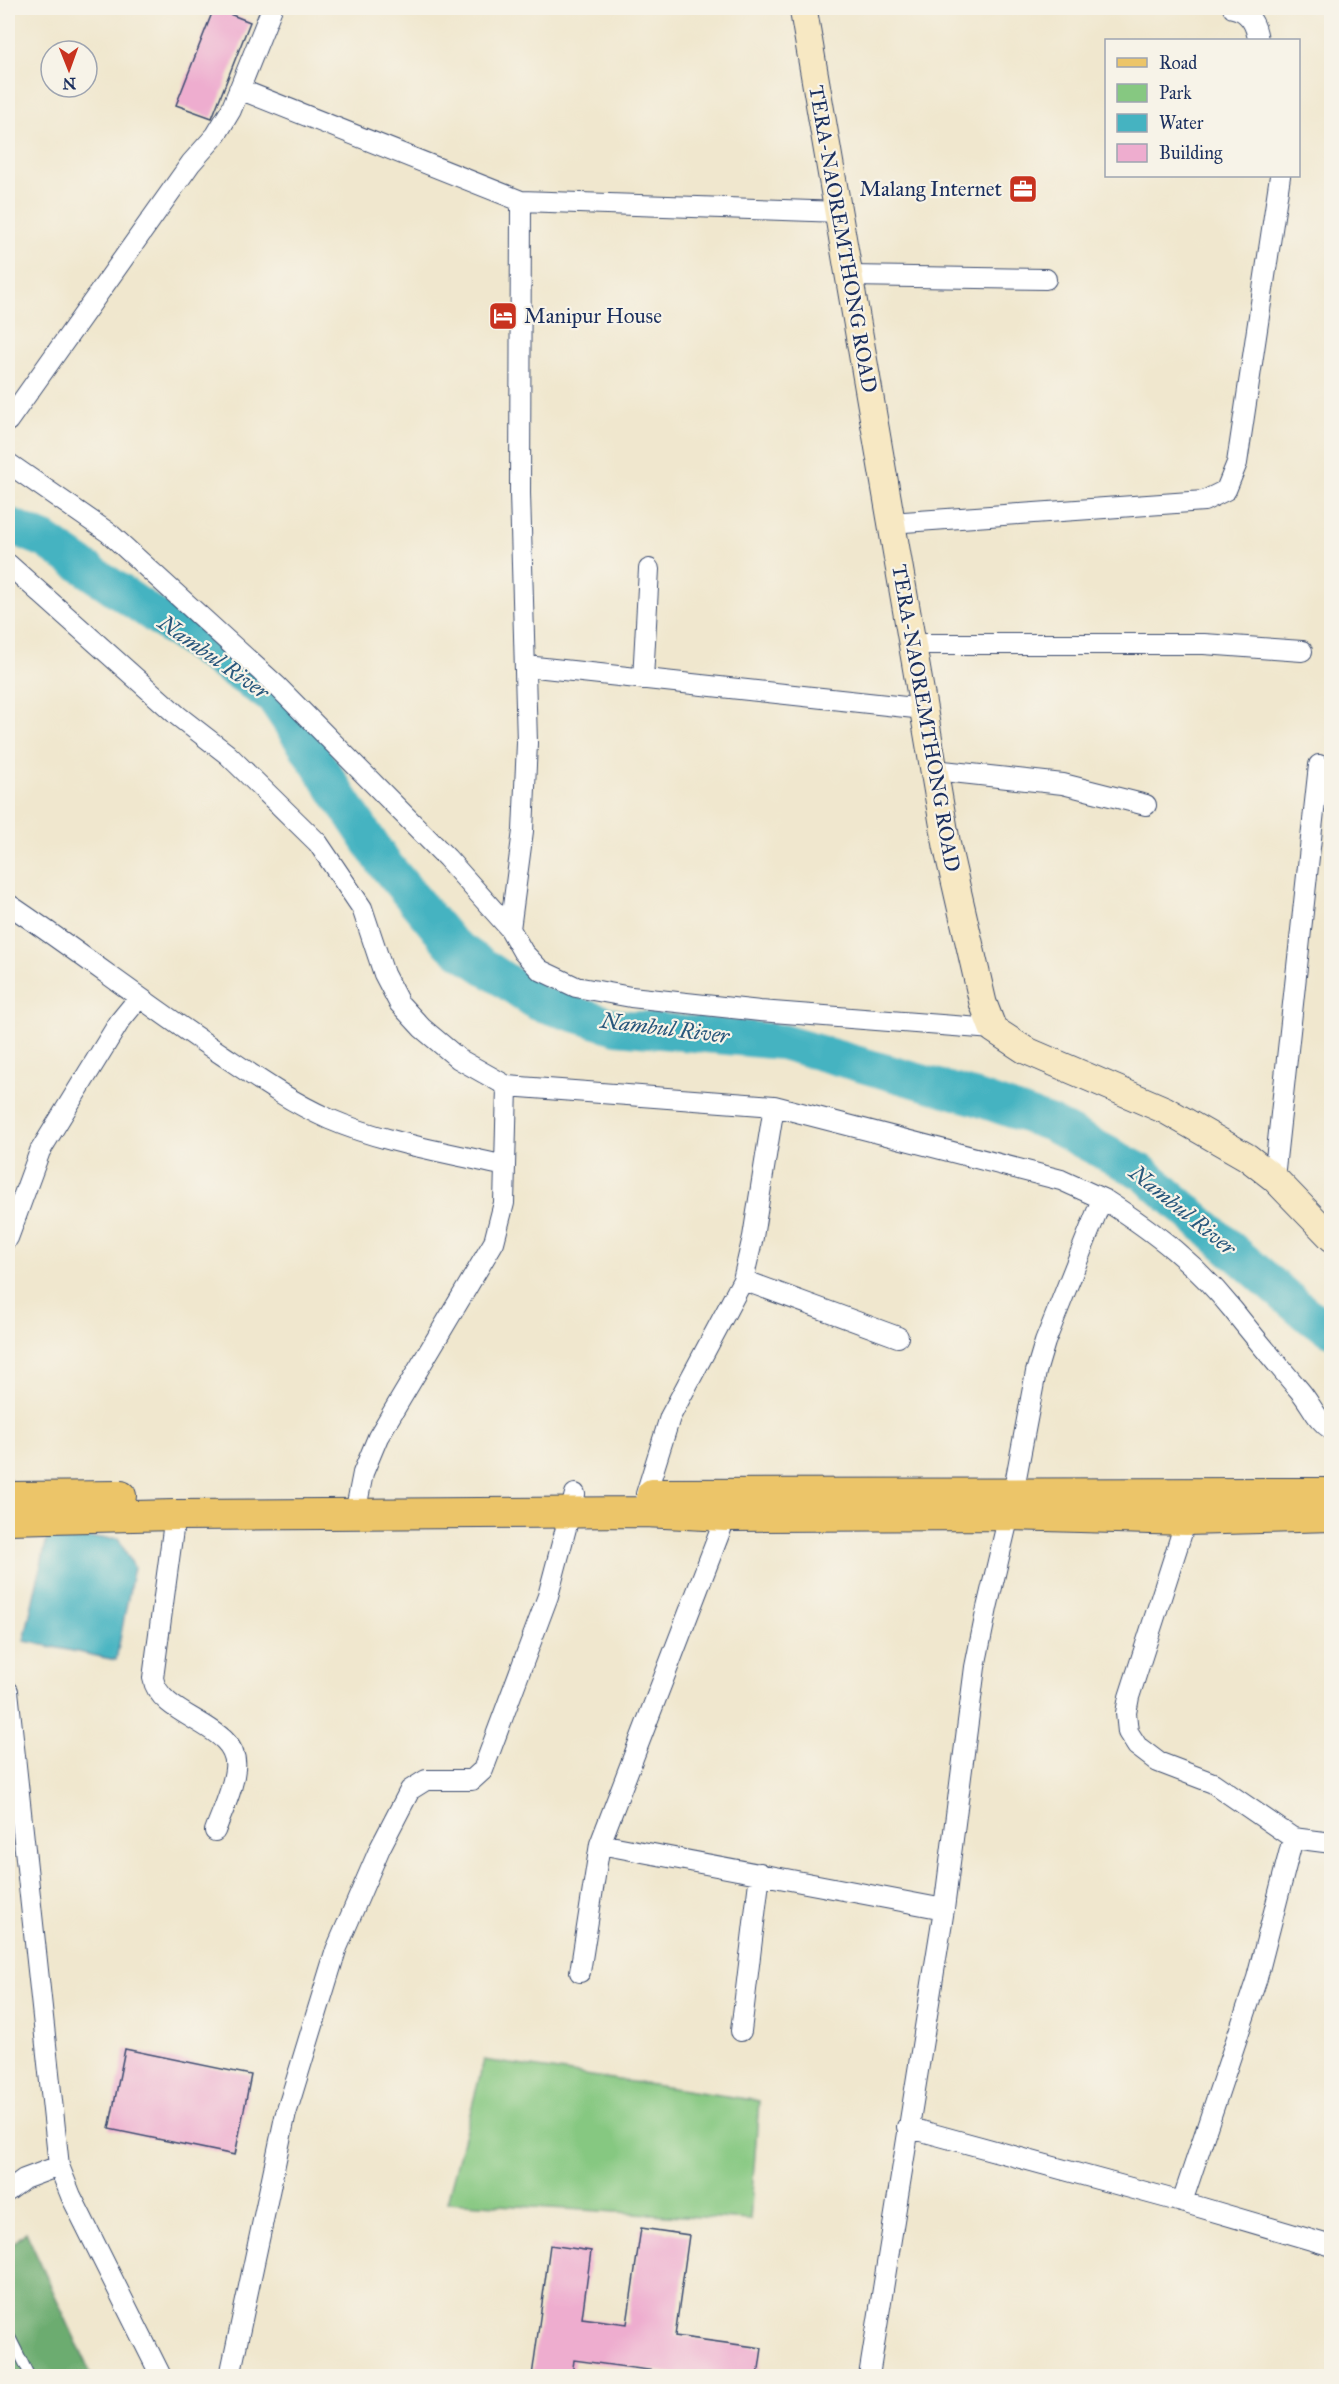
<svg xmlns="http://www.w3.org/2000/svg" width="1339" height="2384" font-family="'IM FELL Great Primer',serif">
  <rect width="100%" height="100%" fill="#f7f3e8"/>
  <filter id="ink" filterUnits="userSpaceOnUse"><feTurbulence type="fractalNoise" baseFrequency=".0167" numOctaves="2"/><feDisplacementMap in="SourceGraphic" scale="12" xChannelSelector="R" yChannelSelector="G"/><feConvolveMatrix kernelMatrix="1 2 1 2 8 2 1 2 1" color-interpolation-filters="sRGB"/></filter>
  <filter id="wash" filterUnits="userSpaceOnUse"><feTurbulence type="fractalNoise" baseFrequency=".008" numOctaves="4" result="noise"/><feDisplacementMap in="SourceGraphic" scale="24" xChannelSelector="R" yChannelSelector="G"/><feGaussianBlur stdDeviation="1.35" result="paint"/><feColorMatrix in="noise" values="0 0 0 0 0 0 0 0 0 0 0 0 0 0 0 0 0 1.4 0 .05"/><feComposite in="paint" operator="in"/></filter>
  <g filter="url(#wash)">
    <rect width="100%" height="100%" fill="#f0e7ce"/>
    <path fill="#86c881" stroke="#507c70" stroke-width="1.5" d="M484,2060L759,2101L750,2220L447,2202Z"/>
    <path fill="#6cac6f" stroke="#446e66" stroke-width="1.5" d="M26,2232L92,2376H8V2248Z"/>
    <path fill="#45b3c1" stroke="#307190" stroke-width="1.5" d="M47,1538H118L134,1567L116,1660L24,1641Z"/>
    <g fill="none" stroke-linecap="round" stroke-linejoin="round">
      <path stroke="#45b3c1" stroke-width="36" d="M8,525L45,540L274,698L383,862L451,944L538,1003L617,1027L782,1042L977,1098L1051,1124L1142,1172L1306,1314L1332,1330"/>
    </g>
    <g id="blocks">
      <path fill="#eeadcf" d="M214,8L250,22L212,118L176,105Z
        M125,2049L251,2075L235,2155L109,2129Z
        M641,2228L689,2235L675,2336L762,2348L758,2376H693L574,2360L572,2376H532L550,2245L591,2251L582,2318L627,2324Z"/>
    </g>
  </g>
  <g filter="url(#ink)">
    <use href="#blocks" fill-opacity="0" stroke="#3b4b6f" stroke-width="1.5"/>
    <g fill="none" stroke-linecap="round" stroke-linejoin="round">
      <g stroke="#3b4b6f" stroke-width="11">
        <path id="lane" d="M8,2332L30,2376"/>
      </g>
      <g stroke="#3b4b6f" stroke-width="22">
        <path id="street" d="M1233,8C1249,11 1256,24 1258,40
          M239,89L521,201L840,212
          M850,276L1046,279
          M8,421L191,163L216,135L231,110L272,8
          M8,463L109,533L278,687L447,858L510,929L523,952L540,970L576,987L631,997L760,1011L993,1029
          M890,523L1204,501L1226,490L1237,463L1280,176
          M8,564L178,716L227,754L318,843L362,908L384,974L399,1003L422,1028L459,1059L507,1086L505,1166
          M914,644H1204L1302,651
          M526,666L924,709
          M643,679L649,569
          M934,770L1063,784L1146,805
          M8,904C81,953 150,1007 224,1056C258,1079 291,1102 329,1119C385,1143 446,1152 505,1166L504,1203L494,1242L378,1437L363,1473L355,1514
          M510,929L523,831L527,743L520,493L521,201
          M507,1086L774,1106L1061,1180L1105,1200
          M1274,1178L1319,765
          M8,1238L40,1151L120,1021L138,999
          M743,1280L898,1337
          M646,1494L670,1417L743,1280L753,1237L774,1106
          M175,1515L153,1678C160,1719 241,1724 235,1769C233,1790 222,1812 215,1831
          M1186,1520L1129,1697L1126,1713L1128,1732L1137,1746L1158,1762L1213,1783L1293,1838L1332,1843
          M8,1691L59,2166L71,2196L161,2376
          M600,1844L944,1909
          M580,1972L600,1844L726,1516
          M741,2031L760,1873
          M907,2127L1182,2202L1332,2246
          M8,2191L24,2179L59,2166
          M1182,2202L1257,1978L1293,1838
          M230,2376L285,2117L336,1950L380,1848L410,1790L426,1780H472L483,1770L548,1596L575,1494
          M869,2376L944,1909L975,1667L987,1608L1009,1515L1036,1372L1045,1342L1098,1209L1105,1200C1156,1233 1195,1263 1233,1310C1255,1338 1277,1364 1300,1391C1312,1405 1316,1420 1332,1430"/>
      </g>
      <g stroke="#3b4b6f" stroke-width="29">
        <path id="secondary" d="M803,8L947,846L983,1003L993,1029L1025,1050L1165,1110L1247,1157L1274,1178L1332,1238"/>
      </g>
      <g stroke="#3b4b6f" stroke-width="32">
        <path id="primary" d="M652,1494L1332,1493
          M8,1497L121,1496
          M8,1519L175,1515L644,1512L726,1516L1009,1515L1186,1520L1332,1516"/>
      </g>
      <use href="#lane" stroke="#fff" stroke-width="9"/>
      <use href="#street" stroke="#fff" stroke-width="20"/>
      <use href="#secondary" stroke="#f7e8c3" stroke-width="27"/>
      <use href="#primary" stroke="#ecc569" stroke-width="30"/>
    </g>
  </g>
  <defs>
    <g id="office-square" transform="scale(1.5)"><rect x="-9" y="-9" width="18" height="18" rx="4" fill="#c8321e" stroke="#f7f3e8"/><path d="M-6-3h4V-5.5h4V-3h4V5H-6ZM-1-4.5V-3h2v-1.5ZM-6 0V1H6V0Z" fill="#fff"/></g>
    <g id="hotel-square" transform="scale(1.5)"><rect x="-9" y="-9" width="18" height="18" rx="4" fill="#c8321e" stroke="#f7f3e8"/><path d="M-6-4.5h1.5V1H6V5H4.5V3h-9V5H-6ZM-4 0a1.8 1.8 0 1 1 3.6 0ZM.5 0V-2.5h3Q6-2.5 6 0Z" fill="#fff"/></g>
  </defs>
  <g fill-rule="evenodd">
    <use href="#office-square" x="1023" y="189"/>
    <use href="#hotel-square" x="503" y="316"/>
  </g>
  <g text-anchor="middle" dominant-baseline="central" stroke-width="4.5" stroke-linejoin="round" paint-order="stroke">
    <g font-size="21" fill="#1b2f5e" stroke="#f7f3e8" text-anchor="end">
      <text x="1002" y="189">Malang Internet</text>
      <text x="524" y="316" text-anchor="start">Manipur House</text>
    </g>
    <g font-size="21" fill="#1b2f5e" stroke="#f7f3e8">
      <text transform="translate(843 239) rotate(80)">TERA-NAOREMTHONG ROAD</text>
      <text transform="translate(926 718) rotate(80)">TERA-NAOREMTHONG ROAD</text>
    </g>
    <g font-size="22" font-style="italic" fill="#28577c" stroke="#f7f3e8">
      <text transform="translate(214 657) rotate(35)">Nambul River</text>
      <text transform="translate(665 1028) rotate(7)">Nambul River</text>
      <text transform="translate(1183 1210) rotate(39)">Nambul River</text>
    </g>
  </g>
  <rect width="1339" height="2384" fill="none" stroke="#f7f3e8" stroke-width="30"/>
  <rect x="1105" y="39" width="195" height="138" fill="#f7f3e8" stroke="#9fa5b1" stroke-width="1.5"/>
  <rect x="1117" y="58" width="30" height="9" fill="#ecc569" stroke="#9fa5b1" stroke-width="1.5"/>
  <text x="1159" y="69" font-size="18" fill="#1b2f5e">Road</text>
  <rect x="1117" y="84" width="30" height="18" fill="#86c881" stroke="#9fa5b1" stroke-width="1.5"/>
  <text x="1159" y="99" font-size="18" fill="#1b2f5e">Park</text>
  <rect x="1117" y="114" width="30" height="18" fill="#45b3c1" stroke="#9fa5b1" stroke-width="1.5"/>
  <text x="1159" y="129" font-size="18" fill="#1b2f5e">Water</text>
  <rect x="1117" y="144" width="30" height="18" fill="#eeadcf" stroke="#9fa5b1" stroke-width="1.5"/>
  <text x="1159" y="159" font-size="18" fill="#1b2f5e">Building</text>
  <g transform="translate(69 69) rotate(179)"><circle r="28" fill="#f7f3e8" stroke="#9fa5b1" stroke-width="1.5"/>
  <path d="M0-4.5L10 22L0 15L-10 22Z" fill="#c8321e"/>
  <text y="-9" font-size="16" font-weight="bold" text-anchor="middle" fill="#1b2f5e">N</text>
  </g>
</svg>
